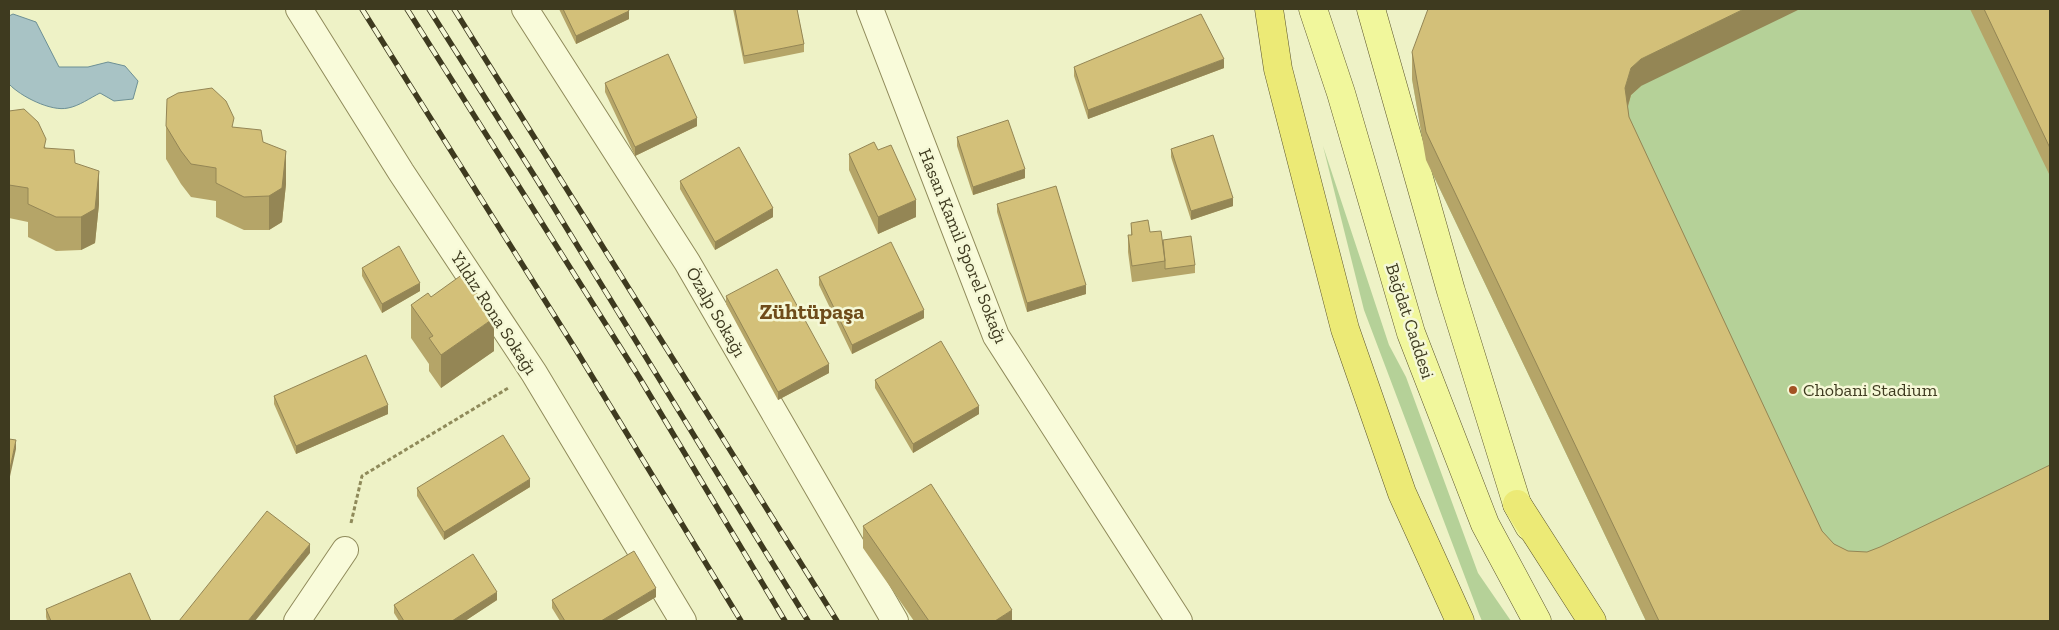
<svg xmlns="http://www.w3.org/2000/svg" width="2059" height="630" font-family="'Zilla Slab',serif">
  <rect width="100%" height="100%" fill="#eef2c6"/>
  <path fill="#b5d198" d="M1438,9H2050V621H1646L1426,160L1412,79Z
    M1323,146L1389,345L1406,377L1478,573L1511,621H1482L1479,614L1364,310Z"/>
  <path fill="#a8c3c5" stroke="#6d9095" d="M13,14L36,22L59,67H88L108,62L125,66L138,81L133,99L114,101L100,93C90,98 79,106 68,108C51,112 20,96 9,84V16Z"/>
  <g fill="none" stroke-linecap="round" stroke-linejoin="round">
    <g stroke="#8f8a5a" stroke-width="28">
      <path id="minor" d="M299,9L401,172L534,373L683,621
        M525,9L687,262L895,621
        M870,9L996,336L1179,621
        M297,621L345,550"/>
    </g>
    <g stroke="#5d562e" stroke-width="29">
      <path id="primary" d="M1313,9L1341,93L1411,333L1485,524L1537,621
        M1371,9L1451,291L1517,504L1529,526"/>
    </g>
    <g stroke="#5d562e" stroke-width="29">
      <path id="trunk" d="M1269,9L1278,69L1345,329L1402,493L1460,621
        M1517,504L1592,621"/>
    </g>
    <path stroke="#8f8a5a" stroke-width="3" stroke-dasharray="4 2.5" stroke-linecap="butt" d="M351,523L362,476L510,387"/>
    <use href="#minor" stroke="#f9fbda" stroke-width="26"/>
    <use href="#primary" stroke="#f1f79c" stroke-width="28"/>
    <use href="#trunk" stroke="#ecea76" stroke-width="28"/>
    <g stroke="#3e3a1f" stroke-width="5.5">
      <path id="rail" d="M362,9L576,350L741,621
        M407,9L639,377L785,621
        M429,9L537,180L808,621
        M454,9L837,621"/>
    </g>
    <use href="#rail" stroke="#f5f8d6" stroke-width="4" stroke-dasharray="11" stroke-linecap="butt"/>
  </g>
  <path fill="#b5a568" d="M559,9H628L629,19L576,44Z
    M733,9H797L804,44V52L744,64Z
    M1970,9H2050V176Z
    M1412,52L1641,86L1631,95L1628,107L1629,117L1822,531L1834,544L1848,551L2050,621H1646L1426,160L1412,79Z
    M1074,67L1224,68L1088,119L1074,76Z
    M605,83L697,126L635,156L605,92Z
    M9,111L46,148L75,163L99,204L95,243L81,250L56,251L28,237V222L9,218Z
    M166,126L234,127L263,142L286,184L282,222L269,230H244L216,217V201L191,197L181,184L166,159Z
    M957,137L1025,178L973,195L957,146Z
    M1171,149L1233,206L1191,220L1171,157Z
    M878,150L916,217L878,234L849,170V154Z
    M680,181L773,217L715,250L680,189Z
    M997,204L1086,294L1027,312L997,212Z
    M1131,223L1163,240L1195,265V273L1132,282L1128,252V235H1131Z
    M362,268L420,291L382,313L362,276Z
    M819,277L924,318L852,354L819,285Z
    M726,296L829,373L778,400L726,304Z
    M431,297L494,351L441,388L429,371V364L411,338V305Z
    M875,380L979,414L913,453L875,388Z
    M274,396L388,414L296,454L274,404Z
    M530,487L444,540L417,496V488Z
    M863,526L1012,621H914L863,548Z
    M656,597L615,621H560L552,608V600Z
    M497,600L465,621H399L394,613V605Z
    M46,609L151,621H47L46,617Z"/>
  <path fill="#948655" d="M1744,9H1800L1641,86L1631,95L1625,115V88L1631,68L1641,59Z
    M629,11V19L576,44V36Z
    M1224,59V68L1088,119V110Z
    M697,118V126L635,156V147Z
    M286,151V184L282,222L269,230V196Z
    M1025,169V178L973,195V187Z
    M99,171V204L95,243L81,250V217Z
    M1233,198V206L1191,220V211Z
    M916,200V217L878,234V217Z
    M773,208V217L715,250V242Z
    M420,283V291L382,313V304Z
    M1086,285V294L1027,312V303Z
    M924,310V318L852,354V345Z
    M494,318V351L441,388V355Z
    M829,364V373L778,400V392Z
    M388,405V414L296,454V446Z
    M979,406V414L913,453V444Z
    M16,440V449L9,481V473Z
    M530,479V487L444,540V532Z
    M310,544V553L255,621H248Z
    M656,588V597L615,621H601Z
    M497,592V600L465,621H452Z
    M1012,610V621H995Z"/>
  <path fill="#d3c079" stroke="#948655" d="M563,9H628L629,11L576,36Z
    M735,9H797L804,44L744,56Z
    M1428,9H1744L1641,59L1631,68L1625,88L1629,117L1822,531L1834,544L1848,551L1867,552L1880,547L2050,465V621H1659L1426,132L1412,52Z
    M1984,9H2050V148Z
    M1201,14L1224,59L1088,110L1074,67Z
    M668,54L697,118L635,147L605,83Z
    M212,88L226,101L234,118L232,127L261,130L263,142L286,151L282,188L269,196L244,197L216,183V168L191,164L181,151L166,126L167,99L178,93Z
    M24,109L38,122L46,139L44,148L74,150L75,163L99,171L95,209L81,217H56L28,204V188L9,185V111Z
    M1008,120L1025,169L973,187L957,137Z
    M1213,135L1233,198L1191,211L1171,149Z
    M874,142L878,150L891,145L916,200L878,217L849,154Z
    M739,147L773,208L715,242L680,181Z
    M1056,186L1086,285L1027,303L997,204Z
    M1148,220L1150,232L1161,231L1165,261L1132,266L1128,235H1132L1131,223Z
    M1191,236L1195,265L1165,269V261L1163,240Z
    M891,242L924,310L852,345L819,277Z
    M399,246L420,283L382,304L362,268Z
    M777,269L829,364L778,392L726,296Z
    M463,274L494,318L441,355L429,338L433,336L411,305L428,293L431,297Z
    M941,341L979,406L913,444L875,380Z
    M366,355L388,405L296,446L274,396Z
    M503,435L530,479L444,532L417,488Z
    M9,439L16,440L9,473Z
    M931,484L1012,610L995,621H929L863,526Z
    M267,511L310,544L248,621H179Z
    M634,551L656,588L601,621H565L552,600Z
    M473,554L497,592L452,621H404L394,605Z
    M130,573L151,621H51L46,609Z"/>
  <circle fill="#a35324" stroke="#f5f8d6" stroke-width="2" cx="1793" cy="390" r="5"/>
  <g text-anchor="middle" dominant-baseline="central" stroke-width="5" stroke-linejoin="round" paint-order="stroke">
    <g font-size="18" fill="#3e3a1f" stroke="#f5f8d6">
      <text transform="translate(963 246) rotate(68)">Hasan Kamil Sporel Sokağı</text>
      <text transform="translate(716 312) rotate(60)">Özalp Sokağı</text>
      <text transform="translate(494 313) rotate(57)">Yıldız Rona Sokağı</text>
      <text transform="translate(1410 321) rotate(72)">Bağdat Caddesi</text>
    </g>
    <g font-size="18" fill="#3e3a1f" stroke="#f5f8d6" text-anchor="start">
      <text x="1803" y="390">Chobani Stadium</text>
    </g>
    <g font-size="22" font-weight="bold" fill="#6f4c1a" stroke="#f5f8d6">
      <text x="812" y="311">Zühtüpaşa</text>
    </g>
  </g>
  <rect width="2059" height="630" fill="none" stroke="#3e3a1f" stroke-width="20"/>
</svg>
